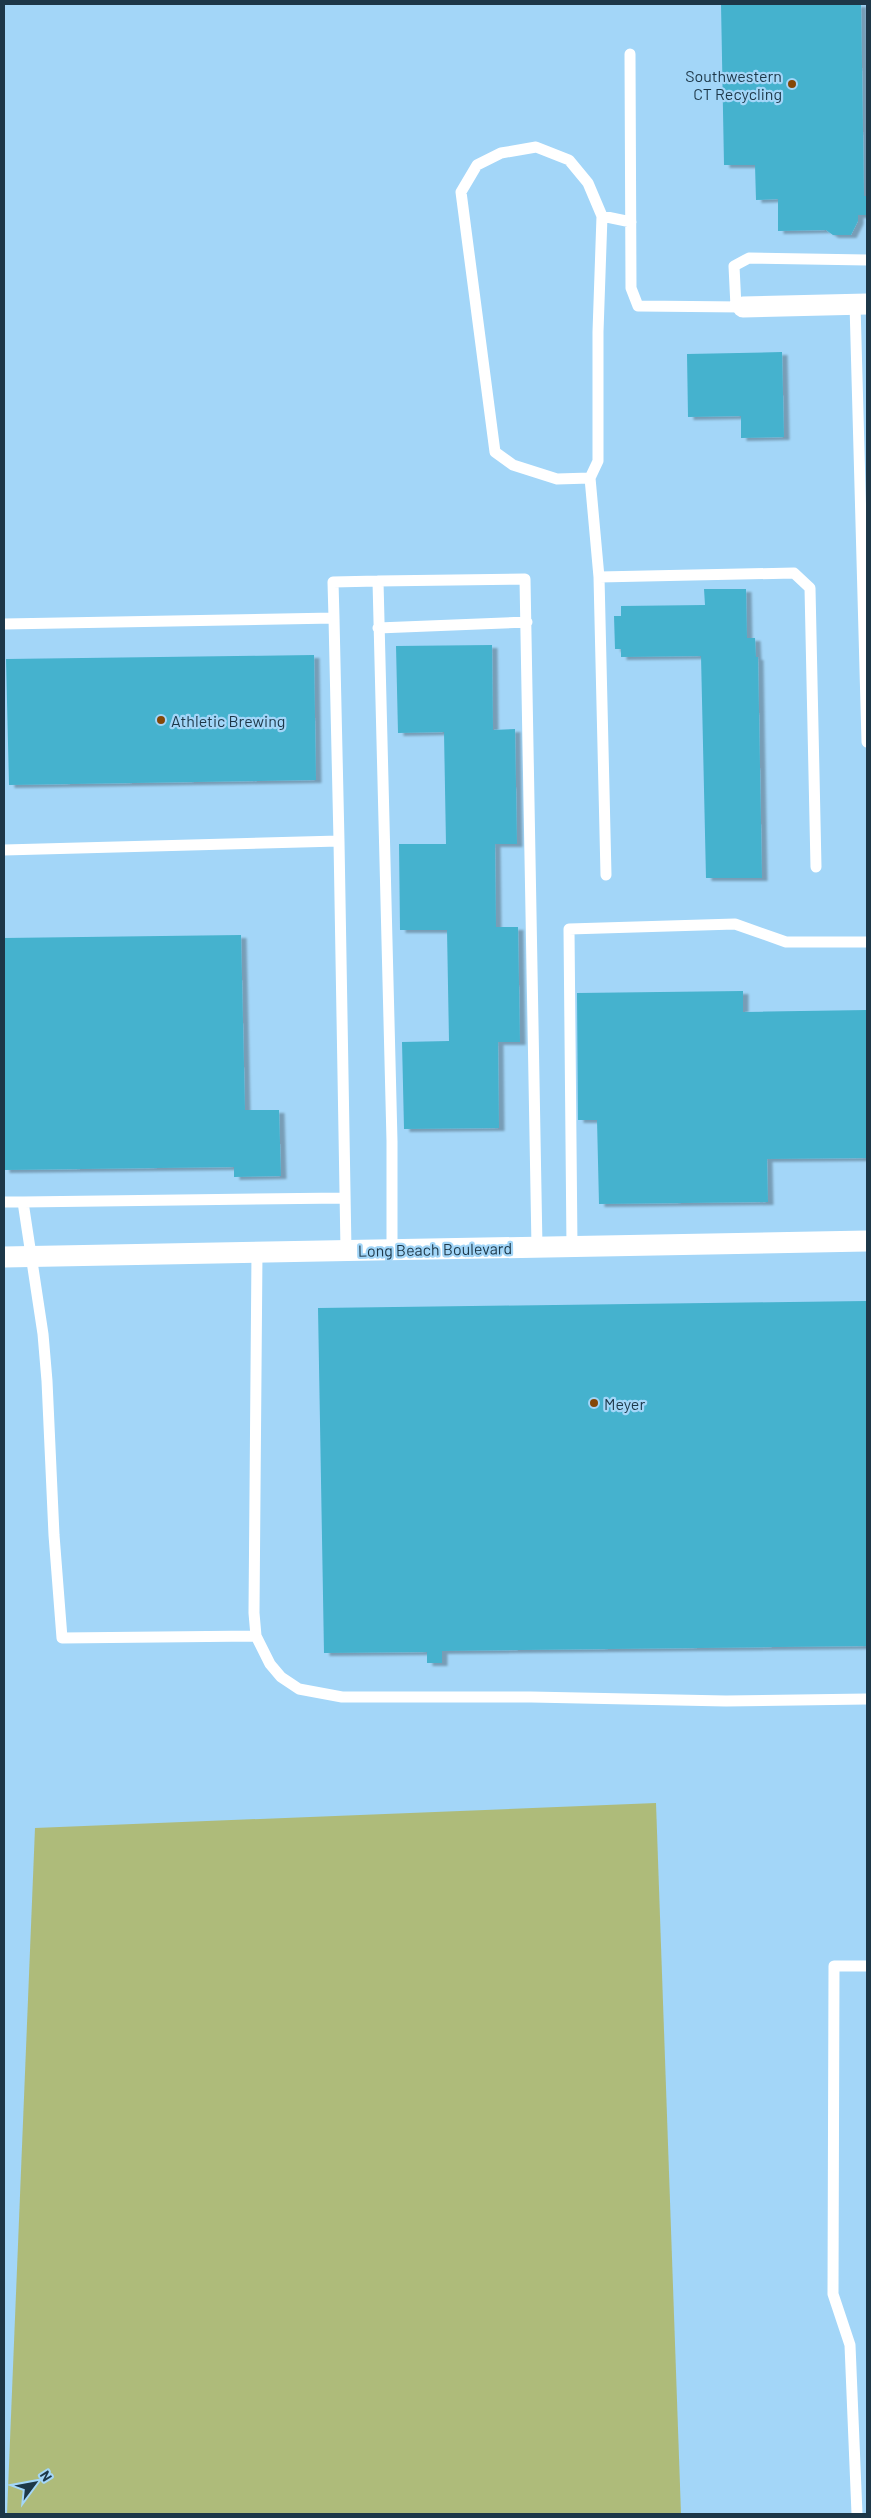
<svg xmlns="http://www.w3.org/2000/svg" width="871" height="2518" font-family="Barlow,sans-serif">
  <defs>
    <filter id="shadow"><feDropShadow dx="5.5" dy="3" stdDeviation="1" flood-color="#0004"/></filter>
  </defs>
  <rect width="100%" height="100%" fill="#a3d6f8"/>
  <path fill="#aebb7a" d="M656,1803L681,2514H7L35,1828Z"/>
  <path fill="#45b2ce" filter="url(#shadow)" d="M721,4H861L864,196H867V215H858V221L851,235H833L826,230L778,231V199L756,200L755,165H724Z
    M782,352L784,437L741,438V416L688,417L687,354Z
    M704,589H746L747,638H755L756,657H758L762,878H706L701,656L621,657V649H615L614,616H621V606L705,605Z
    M492,645L493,730L515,729L517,844H495L496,927H518L520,1042H498L499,1128L404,1129L402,1042L449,1041L447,930H400L399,844H446L444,732L398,733L396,646Z
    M314,655L316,780L9,785L6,659Z
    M241,935L245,1110H279L281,1176L234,1177V1167L4,1170V938Z
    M743,991V1012L867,1010V1158L767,1159L768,1202L599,1204L597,1120H578L577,993Z
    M867,1301V1646L442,1651V1663H427V1652L324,1653L318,1308Z"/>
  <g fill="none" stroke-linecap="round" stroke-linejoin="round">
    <path stroke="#fff" stroke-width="11" d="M630,54L631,288L638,306L743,307
      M855,304L867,742
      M736,307L734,266L749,258L867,260
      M590,478L598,461V332L602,216
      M599,577L794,573L810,588L816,867
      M334,618L333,582L378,581
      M4,624L334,618L339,841
      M378,628L527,622
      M4,850L339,841L346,1250
      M606,875L599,577L590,478L557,479L513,465L495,452L461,192L477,165L501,153L536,147L569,160L588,183L602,216L631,222
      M4,1202H23L43,1334L47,1381L54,1535L62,1638L256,1636
      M23,1202L344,1198
      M572,1247L569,929L735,924L786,942H867
      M392,1250V1141L378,581L525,579L537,1247
      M257,1252L254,1613L256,1636L270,1664L281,1677L299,1689L342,1697H531L726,1701L867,1699
      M857,2514L850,2345L833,2294L834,1966H867"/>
    <path stroke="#fff" stroke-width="21" d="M743,307L867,304
      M4,1257L867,1241"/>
  </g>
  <g fill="#854808" stroke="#a3d6f8" stroke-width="2">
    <circle cx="792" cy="84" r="5"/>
    <circle cx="161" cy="720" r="5"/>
    <circle cx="594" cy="1403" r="5"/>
  </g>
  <g text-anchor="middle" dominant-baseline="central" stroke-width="4.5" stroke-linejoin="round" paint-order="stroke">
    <g font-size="16" fill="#1d3748" stroke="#a3d6f8" text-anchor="start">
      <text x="782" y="75" text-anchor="end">Southwestern<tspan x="782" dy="18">CT Recycling</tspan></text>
      <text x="171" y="720">Athletic Brewing</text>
      <text x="604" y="1403">Meyer</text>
    </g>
    <g font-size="16" fill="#1d3748" stroke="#a3d6f8">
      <text transform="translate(435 1249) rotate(-1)">Long Beach Boulevard</text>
    </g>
  </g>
  <rect width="871" height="2518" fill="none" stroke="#1d3748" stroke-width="10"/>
  <g transform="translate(35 2483) rotate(58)" stroke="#a3d6f8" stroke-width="4" paint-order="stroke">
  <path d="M0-4L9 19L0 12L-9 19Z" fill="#1d3748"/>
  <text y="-8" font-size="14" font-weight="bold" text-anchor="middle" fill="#1d3748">N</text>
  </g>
</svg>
